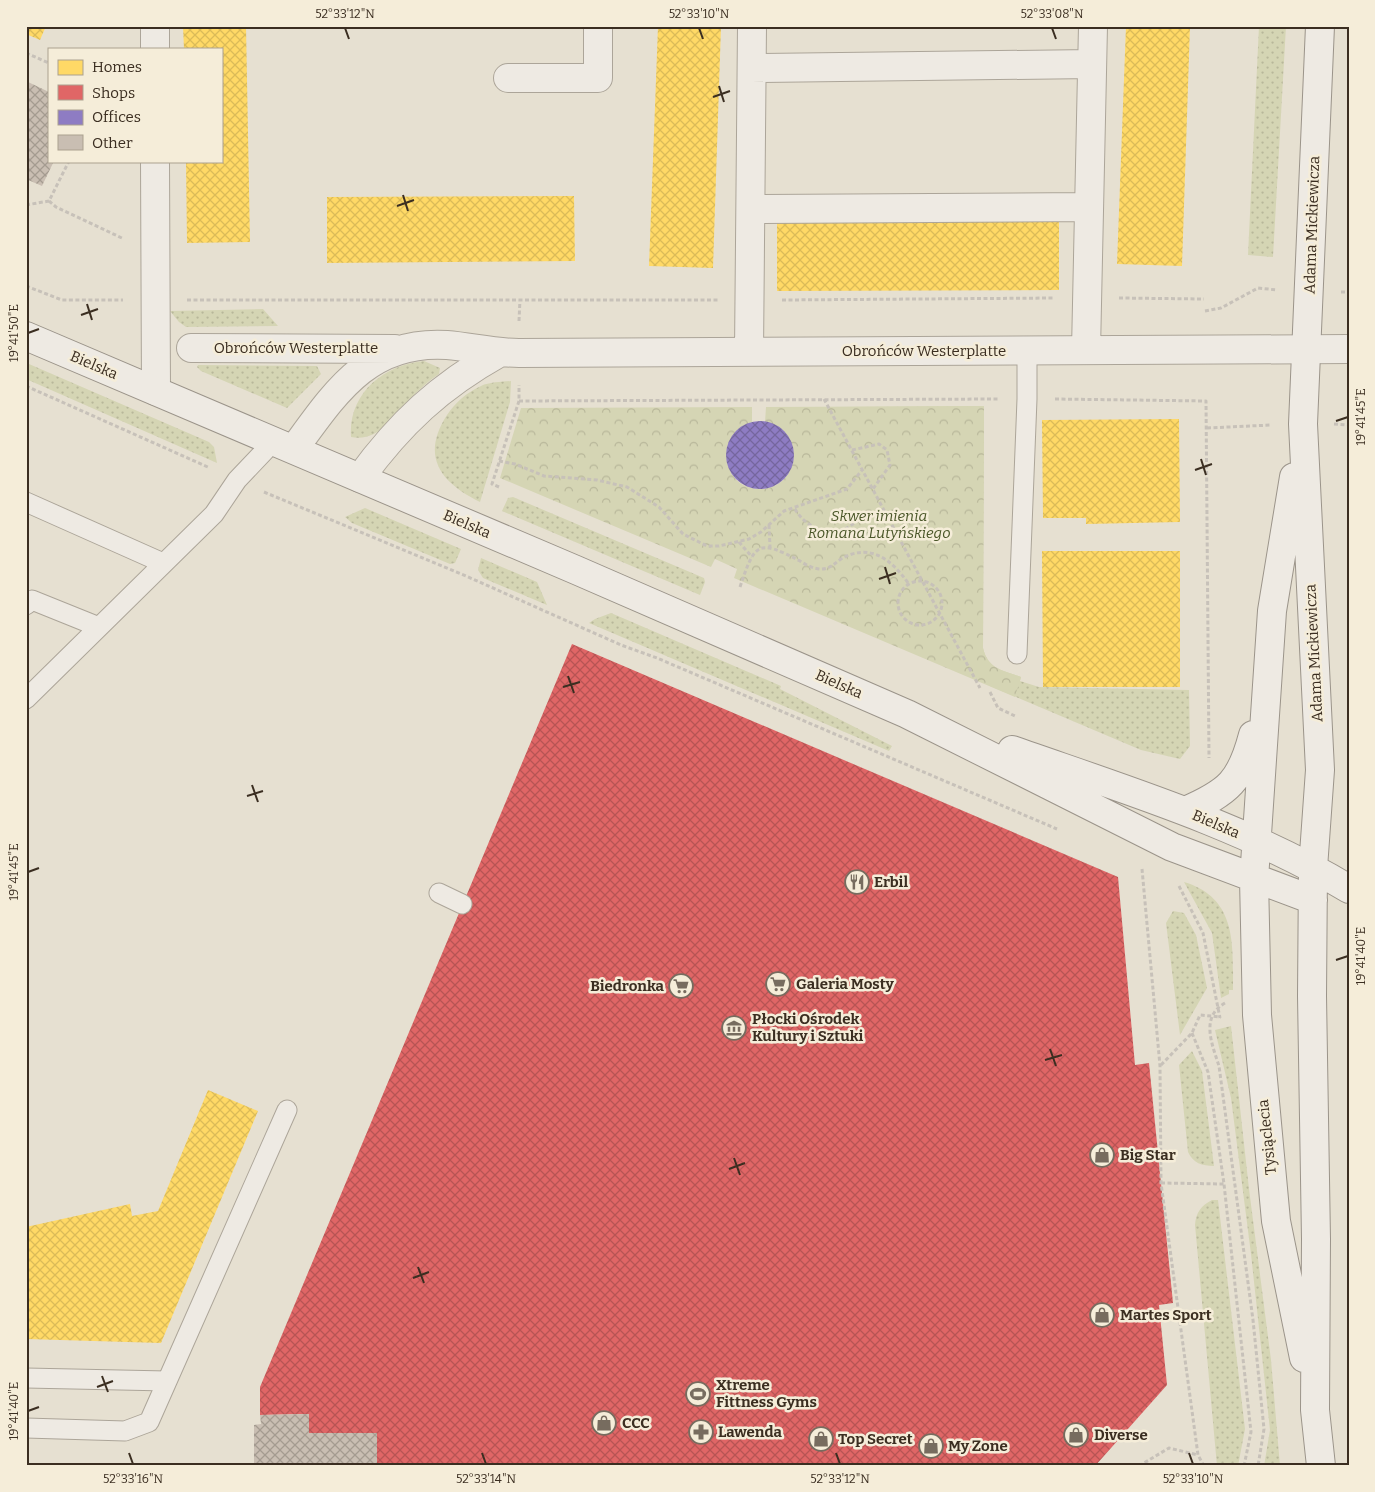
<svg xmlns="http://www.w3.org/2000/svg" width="1375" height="1492" font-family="Bitter,serif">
  <defs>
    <pattern id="grass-dots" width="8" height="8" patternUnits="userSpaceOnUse" patternTransform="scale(1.25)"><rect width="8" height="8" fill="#d5d5b4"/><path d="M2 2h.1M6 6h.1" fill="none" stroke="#b8b79a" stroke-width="1.8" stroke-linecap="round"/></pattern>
    <pattern id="park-crowns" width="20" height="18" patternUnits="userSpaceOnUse" patternTransform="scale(1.25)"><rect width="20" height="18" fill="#d5d5b4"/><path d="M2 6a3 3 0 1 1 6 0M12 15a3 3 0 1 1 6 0" fill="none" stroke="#b8b79a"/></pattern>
    <pattern id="homes-cross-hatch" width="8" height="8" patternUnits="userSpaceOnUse" patternTransform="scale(1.25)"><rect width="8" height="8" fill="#ffd966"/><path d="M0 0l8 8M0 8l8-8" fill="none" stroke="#dbbb58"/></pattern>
    <pattern id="shops-cross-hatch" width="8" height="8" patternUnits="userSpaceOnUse" patternTransform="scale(1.25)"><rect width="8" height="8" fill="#e06666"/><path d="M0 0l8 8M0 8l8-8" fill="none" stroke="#b75454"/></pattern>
    <pattern id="offices-cross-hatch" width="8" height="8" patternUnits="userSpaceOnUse" patternTransform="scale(1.25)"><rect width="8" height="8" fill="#8e7cc3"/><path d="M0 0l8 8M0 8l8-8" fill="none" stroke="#75669e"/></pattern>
    <pattern id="building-cross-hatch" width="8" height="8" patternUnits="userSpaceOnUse" patternTransform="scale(1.25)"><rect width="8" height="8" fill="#c9beb2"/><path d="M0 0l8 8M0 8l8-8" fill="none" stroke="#a49b90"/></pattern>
  </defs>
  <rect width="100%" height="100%" fill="#e6e0d1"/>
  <path fill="url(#grass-dots)" d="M1259,26H1286L1273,257L1248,255Z
    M263,309L278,326L186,327L179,322L170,311Z
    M424,361L440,368L439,374C428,381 419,390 410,399C393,417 379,442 351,437C348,394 383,365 424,361Z
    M29,364L209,442L214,447L217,463L26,379Z
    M198,365L317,366L321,374L287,408L201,371L197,367Z
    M511,381L510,402L480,502C441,483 420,457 447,415C456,402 466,393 481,386C489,382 502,382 511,381Z
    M984,406L983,648C988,669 1002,670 1021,677L1020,681L1039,687L1189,690L1190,746L1180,759L1141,750L990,686L837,407Z
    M513,497L704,578L705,582L700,595L502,511L508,498Z
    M365,508L461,549L455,563L450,564L352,523L345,517Z
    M481,558L537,582L547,605L483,578L478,570Z
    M611,613L781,686L780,689L892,746L889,751L589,623L595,619Z
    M1184,882C1237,898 1233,944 1233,990H1229V994L1221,998L1212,933Z
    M1173,911L1184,913L1196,935L1207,988L1180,1035L1166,923Z
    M1231,1026L1249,1189L1271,1360L1280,1466H1264L1270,1430L1251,1254L1231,1098L1215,1030Z
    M1192,1051L1202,1071L1214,1166C1202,1166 1193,1163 1188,1152L1179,1065Z
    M1212,1200H1218L1245,1429L1238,1466H1217L1195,1225C1196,1212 1201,1206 1212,1200Z"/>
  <path fill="url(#park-crowns)" d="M984,406L983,648C988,669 1002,670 1021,677L1015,697L734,578L737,569L715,559L711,567L500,478L521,408L752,407V422C714,435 721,490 761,489C802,487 804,430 765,422L766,407Z"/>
  <path fill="url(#homes-cross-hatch)" d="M26,26H46L40,40L26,34Z
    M183,26H246L250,242L187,243L186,161H221V49H184Z
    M658,26H721L713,268L649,266Z
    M1126,26H1190L1182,266L1117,264Z
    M574,196L575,261L327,263V197Z
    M1059,219V290L777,291V220Z
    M1179,419L1180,522L1086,524V518H1043L1042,420Z
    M1042,551H1180V687H1043Z
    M208,1090L258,1111L161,1343L26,1339V1227L130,1204L132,1216L158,1211Z"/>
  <path fill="url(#shops-cross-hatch)" d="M572,644L1118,877L1135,1065L1149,1063L1173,1303L1159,1305L1167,1385L1095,1466H377V1433H309V1414L260,1415V1387Z"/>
  <path fill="url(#offices-cross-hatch)" d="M726 455a34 34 0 1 1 68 0a34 34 0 1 1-68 0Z"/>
  <path fill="url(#building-cross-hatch)" d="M26,81L49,92V161H54L42,186L26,179Z
    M309,1414V1433H377V1466H254V1425L261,1424L260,1415Z"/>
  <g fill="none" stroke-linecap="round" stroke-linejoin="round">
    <g stroke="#aca599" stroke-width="21">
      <path id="lane" d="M26,502L163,563
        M26,605L32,600L99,627
        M1017,654L1027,399V350
        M26,699L214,514L237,480L274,441
        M439,893L462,904
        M26,1378L167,1381
        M26,1428L125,1431L149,1422L287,1110"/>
    </g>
    <g stroke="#aca599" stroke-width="30">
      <path id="street" d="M155,26V49
        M752,68L1092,64
        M508,78H598V26
        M155,161L156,391
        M751,209L1089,207
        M191,348L395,349
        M1086,350L1093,26
        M749,352L752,26
        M294,449C335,393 368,340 447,345C471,347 494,353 519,353L1349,349
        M360,478C400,423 440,386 499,353"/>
    </g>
    <g stroke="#9b948a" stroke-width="30">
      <path id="secondary" d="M1320,26L1303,424L1320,770L1313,868L1312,996L1316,1239L1315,1410L1321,1466
        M26,336L576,570L907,714L1172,847L1313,900
        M1294,477L1272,611L1254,879L1257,1015L1276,1221L1304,1358
        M1012,750C1126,790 1244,826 1349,889
        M1185,811C1229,792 1241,781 1253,735"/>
    </g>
    <path stroke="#c7c1b9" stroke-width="3" stroke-dasharray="4 2.5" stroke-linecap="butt" d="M26,53L49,63
      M49,201L56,207L124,239
      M26,205L49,201L69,161
      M26,286L62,300H123
      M1341,292H1349
      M1119,298L1204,299
      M187,300H718
      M782,300L1055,298
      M1205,311L1221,308L1258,288L1277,290
      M519,321L520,299
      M26,386L210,468
      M824,399L980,688
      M1055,399L1206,401L1209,758
      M519,401L998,399
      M1334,424L1349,425
      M1207,428L1271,425
      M852,450L879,444L887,450L890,465L873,489
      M499,461L515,464L544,476L597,480L627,487L659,507L683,534L707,546H719L749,539L761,532L784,511L847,489L862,470
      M499,487L492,484L519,401V385
      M264,492L466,576L621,645L657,658L1057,829
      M795,509C804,525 823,535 842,530C849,528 853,523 859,520C867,516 877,515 886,513
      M769,525L770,547
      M739,542L752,557
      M898 603a22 22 0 1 1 44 0a22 22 0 1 1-44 0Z
      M740,587C755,542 758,539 800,561C806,565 814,569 821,569C830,569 834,564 841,559C870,542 892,560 908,583
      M990,692L998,708L1017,717
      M1142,869L1160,1066L1161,1183L1198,1455L1204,1466
      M1179,886L1203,933L1220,1018
      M1225,1003C1200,1017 1212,1044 1219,1066L1253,1320L1264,1429L1258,1466
      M1192,1033L1208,1072L1224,1184L1251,1432L1244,1466
      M1161,1065L1192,1033L1200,1015L1221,1017
      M1161,1183L1224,1184
      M1139,1466L1169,1448L1198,1455"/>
    <use href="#lane" stroke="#eeeae3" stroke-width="19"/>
    <use href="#street" stroke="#eeeae3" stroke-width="28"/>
    <use href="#secondary" stroke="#eeeae3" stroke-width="28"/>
  </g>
  <path fill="none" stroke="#3b2e21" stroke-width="2" d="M345,28L349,39M699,28L703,39M1052,28L1056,39M719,86L724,102M713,97L730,91M403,195L408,211M397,206L414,200M87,304L92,320M81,315L98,309M28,333L39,329M1336,421L1348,417M1201,459L1206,475M1195,470L1212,464M885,567L890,584M879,579L896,573M568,676L574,693M563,687L580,682M252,785L258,802M247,796L263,791M28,872L39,868M1336,960L1348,956M1050,1049L1056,1066M1045,1060L1062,1055M734,1158L740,1175M729,1169L745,1163M418,1267L424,1283M413,1278L429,1272M102,1376L108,1392M97,1387L113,1381M28,1411L39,1407M129,1453L133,1464M482,1453L486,1464M836,1453L840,1464M1189,1453L1193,1464"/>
  <defs>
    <g id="restaurant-ring" transform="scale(1.25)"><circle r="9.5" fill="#f5edd9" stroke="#776c5f" stroke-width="1.5"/><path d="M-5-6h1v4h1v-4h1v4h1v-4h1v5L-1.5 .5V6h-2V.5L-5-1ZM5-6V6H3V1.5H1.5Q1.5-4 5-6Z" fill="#776c5f"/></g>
    <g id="supermarket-ring" transform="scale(1.25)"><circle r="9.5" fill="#f5edd9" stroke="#776c5f" stroke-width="1.5"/><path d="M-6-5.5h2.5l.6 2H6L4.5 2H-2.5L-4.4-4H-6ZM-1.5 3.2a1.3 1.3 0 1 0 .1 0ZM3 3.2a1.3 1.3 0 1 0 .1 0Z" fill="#776c5f"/></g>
    <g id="museum-ring" transform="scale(1.25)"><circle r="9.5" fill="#f5edd9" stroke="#776c5f" stroke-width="1.5"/><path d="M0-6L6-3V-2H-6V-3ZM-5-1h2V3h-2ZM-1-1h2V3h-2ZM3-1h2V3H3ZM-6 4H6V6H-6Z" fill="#776c5f"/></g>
    <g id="shop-ring" transform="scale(1.25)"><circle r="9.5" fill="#f5edd9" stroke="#776c5f" stroke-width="1.5"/><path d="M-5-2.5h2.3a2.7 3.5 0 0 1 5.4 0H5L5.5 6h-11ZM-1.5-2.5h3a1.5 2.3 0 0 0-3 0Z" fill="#776c5f"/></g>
    <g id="stadium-ring" transform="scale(1.25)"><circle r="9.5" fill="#f5edd9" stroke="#776c5f" stroke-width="1.5"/><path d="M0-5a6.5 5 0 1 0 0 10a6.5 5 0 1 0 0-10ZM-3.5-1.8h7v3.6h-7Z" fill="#776c5f"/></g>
    <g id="pharmacy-ring" transform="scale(1.25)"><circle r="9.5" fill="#f5edd9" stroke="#776c5f" stroke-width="1.5"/><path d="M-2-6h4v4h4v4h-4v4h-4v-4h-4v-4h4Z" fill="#776c5f"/></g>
  </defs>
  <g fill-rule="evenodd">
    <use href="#restaurant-ring" x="857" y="882"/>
    <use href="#supermarket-ring" x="778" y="984"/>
    <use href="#supermarket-ring" x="681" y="986"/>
    <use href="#museum-ring" x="734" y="1028"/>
    <use href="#shop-ring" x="1102" y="1155"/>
    <use href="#shop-ring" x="1102" y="1315"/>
    <use href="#stadium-ring" x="698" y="1394"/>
    <use href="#shop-ring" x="604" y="1423"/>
    <use href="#pharmacy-ring" x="701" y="1432"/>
    <use href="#shop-ring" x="1076" y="1435"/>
    <use href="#shop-ring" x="821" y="1439"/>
    <use href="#shop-ring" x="931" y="1446"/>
  </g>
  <g text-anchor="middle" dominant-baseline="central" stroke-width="5" stroke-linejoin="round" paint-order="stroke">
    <g font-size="15" fill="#3b2e21" stroke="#f5edd9">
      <text transform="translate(1312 225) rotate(-88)">Adama Mickiewicza</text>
      <text x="296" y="348">Obrońców Westerplatte</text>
      <text x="924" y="351">Obrońców Westerplatte</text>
      <text transform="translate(94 365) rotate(23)">Bielska</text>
      <text transform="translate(467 524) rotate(23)">Bielska</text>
      <text transform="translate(1314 653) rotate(-93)">Adama Mickiewicza</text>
      <text transform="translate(839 684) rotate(24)">Bielska</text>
      <text transform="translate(1216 824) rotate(23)">Bielska</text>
      <text transform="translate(1267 1137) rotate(-96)">Tysiąclecia</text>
    </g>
    <g font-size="15" font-style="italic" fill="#4b5729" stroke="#f5edd9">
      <text x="879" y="516">Skwer imienia<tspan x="879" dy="17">Romana Lutyńskiego</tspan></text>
    </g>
    <g font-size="15" font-weight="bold" fill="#3b2e21" stroke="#f5edd9" text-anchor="start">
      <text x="874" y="882">Erbil</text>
      <text x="796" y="984">Galeria Mosty</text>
      <text x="664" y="986" text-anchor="end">Biedronka</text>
      <text x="752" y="1019">Płocki Ośrodek<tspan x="752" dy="17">Kultury i Sztuki</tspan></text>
      <text x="1120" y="1155">Big Star</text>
      <text x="1120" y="1315">Martes Sport</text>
      <text x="716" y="1385">Xtreme<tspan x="716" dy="17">Fittness Gyms</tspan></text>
      <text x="622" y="1423">CCC</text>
      <text x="718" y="1432">Lawenda</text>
      <text x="1094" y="1435">Diverse</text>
      <text x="838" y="1439">Top Secret</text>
      <text x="948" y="1446">My Zone</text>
    </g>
  </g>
  <rect width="1375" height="1492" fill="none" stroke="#f5edd9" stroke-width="55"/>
  <rect x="48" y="48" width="175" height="115" fill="#f5edd9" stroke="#aba18f"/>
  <rect x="58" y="60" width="25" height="15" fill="#ffd966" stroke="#aba18f"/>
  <text x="92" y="72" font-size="15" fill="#3b2e21">Homes</text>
  <rect x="58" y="85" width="25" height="15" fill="#e06666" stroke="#aba18f"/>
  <text x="92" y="98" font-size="15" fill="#3b2e21">Shops</text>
  <rect x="58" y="110" width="25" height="15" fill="#8e7cc3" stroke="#aba18f"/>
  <text x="92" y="122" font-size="15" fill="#3b2e21">Offices</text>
  <rect x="58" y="135" width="25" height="15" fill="#c9beb2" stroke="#aba18f"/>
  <text x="92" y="148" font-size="15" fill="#3b2e21">Other</text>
  <rect x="28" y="28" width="1320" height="1436" fill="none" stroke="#3b2e21" stroke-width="2"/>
  <g font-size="12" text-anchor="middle" fill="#3b2e21">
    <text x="345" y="18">52°33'12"N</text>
    <text x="699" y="18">52°33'10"N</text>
    <text x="1052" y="18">52°33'08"N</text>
    <text transform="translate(14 333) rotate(-90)" y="4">19°41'50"E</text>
    <text transform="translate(1361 417) rotate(-90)" y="4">19°41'45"E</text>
    <text transform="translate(14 872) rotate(-90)" y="4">19°41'45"E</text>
    <text transform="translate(1361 956) rotate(-90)" y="4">19°41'40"E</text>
    <text transform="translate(14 1411) rotate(-90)" y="4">19°41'40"E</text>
    <text x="133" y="1483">52°33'16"N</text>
    <text x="486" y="1483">52°33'14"N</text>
    <text x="840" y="1483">52°33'12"N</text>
    <text x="1193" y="1483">52°33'10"N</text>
  </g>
</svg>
